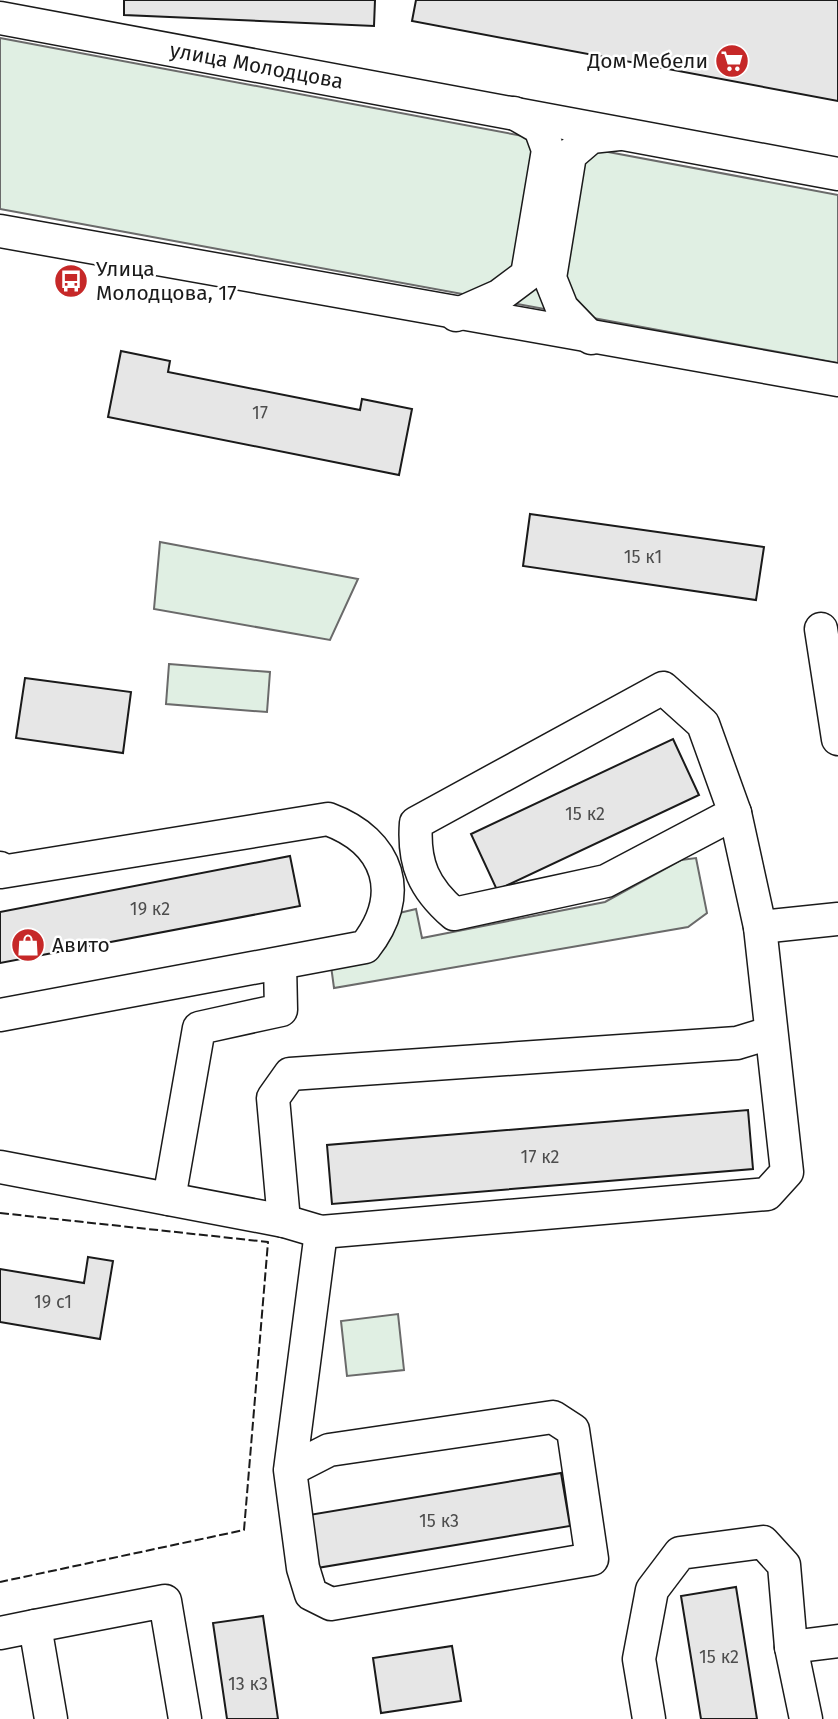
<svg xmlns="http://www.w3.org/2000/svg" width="838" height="1719" font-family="'Fira Sans',sans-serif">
  <rect width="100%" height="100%" fill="#fff"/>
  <path fill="#e0efe3" stroke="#6a6a6a" stroke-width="2" d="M0,38L838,195V363L0,209Z
    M160,542L358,579L330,640L154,609Z
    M169,664L270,672L267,712L166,704Z
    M696,858L707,913L688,927L334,988L331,966L395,914L416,909L422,938L605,902L681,860Z
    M398,1314L404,1370L347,1376L341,1321Z"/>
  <path fill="#e6e6e6" stroke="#1a1a1a" stroke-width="2" d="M124,0H375L374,26L124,15Z
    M416,0H838V101L412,21Z
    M121,351L170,361L168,372L360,410L362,399L412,409L399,475L108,417Z
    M530,514L764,547L756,600L523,566Z
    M25,678L131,692L123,753L16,738Z
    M673,739L699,795L497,890L471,834Z
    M290,856L300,906L0,963V912Z
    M748,1110L753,1169L332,1204L327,1145Z
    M88,1257L113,1261L100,1339L0,1322V1269L84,1283Z
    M561,1473L570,1526L317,1568L309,1515Z
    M736,1587L757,1719H701L681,1596Z
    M263,1616L278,1719H227L213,1623Z
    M452,1646L461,1701L381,1713L373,1658Z"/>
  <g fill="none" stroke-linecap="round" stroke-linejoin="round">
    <g stroke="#1a1a1a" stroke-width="35">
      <g id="minor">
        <path id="s1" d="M0,18L838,174"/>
        <path d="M0,231L838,380"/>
        <path d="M456,315L499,296L527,275L548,150L540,128L514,113"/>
        <path d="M591,338L562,308L550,278L570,155L591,137L619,134"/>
        <path d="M821,629L838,739"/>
        <path d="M663,688L703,724L735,813L606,881L454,914C424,888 413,864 416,823Z"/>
        <path d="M735,813L760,927L838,919"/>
        <path d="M0,868L1,872L328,819C390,842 406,895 365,947L0,1015"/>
        <path d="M0,1167L284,1221L321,1232L767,1194L787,1172L760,927"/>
        <path d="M169,1199L199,1028L281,1010L280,964"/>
        <path d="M284,1221L273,1098L290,1074L737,1043L770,1033"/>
        <path d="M290,1470L329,1450L553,1417L573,1430L592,1559L331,1604L311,1594L303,1568L290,1470L321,1232"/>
        <path d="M35,1626L165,1601L185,1719"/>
        <path d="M0,1633L35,1626L51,1719"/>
        <path d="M791,1647L838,1641"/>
        <path d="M649,1719L639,1659L652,1590L680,1553L763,1542L784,1565L791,1647L806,1719"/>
      </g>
    </g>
    <use href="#minor" stroke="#fff" stroke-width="32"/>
    <path stroke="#1a1a1a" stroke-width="2" stroke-dasharray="9 3.5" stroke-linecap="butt" d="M0,1213L268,1242L244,1530L0,1582"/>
  </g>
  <defs>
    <g id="supermarket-disc" transform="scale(1.75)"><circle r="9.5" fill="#c62828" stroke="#fff"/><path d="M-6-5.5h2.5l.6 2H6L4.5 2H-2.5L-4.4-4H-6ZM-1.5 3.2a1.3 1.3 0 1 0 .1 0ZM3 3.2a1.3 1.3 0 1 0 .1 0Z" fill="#fff"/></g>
    <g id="bus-disc" transform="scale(1.75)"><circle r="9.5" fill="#c62828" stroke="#fff"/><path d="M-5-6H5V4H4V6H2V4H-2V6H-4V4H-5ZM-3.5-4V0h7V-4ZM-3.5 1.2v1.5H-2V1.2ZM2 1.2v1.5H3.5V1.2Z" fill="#fff"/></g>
    <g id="shop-disc" transform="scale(1.75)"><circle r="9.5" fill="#c62828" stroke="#fff"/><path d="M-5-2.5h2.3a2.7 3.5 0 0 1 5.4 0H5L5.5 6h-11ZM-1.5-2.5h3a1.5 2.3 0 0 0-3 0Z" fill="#fff"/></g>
  </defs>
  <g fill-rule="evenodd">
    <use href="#supermarket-disc" x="732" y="61"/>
    <use href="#bus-disc" x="71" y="281"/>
    <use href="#shop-disc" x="28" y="945"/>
  </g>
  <g text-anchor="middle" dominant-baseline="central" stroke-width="5" stroke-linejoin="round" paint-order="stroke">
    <g font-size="18" fill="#4d4d4d">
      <text x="260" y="413">17</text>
      <text x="643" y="557">15 к1</text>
      <text x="585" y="814">15 к2</text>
      <text x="150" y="909">19 к2</text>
      <text x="540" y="1157">17 к2</text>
      <text x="53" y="1302">19 с1</text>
      <text x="439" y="1521">15 к3</text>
      <text x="719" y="1657">15 к2</text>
      <text x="248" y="1684">13 к3</text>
    </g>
    <g font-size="21" fill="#1a1a1a" stroke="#fff" text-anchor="start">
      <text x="708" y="61" text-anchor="end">Дом Мебели</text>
      <text x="96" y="269">Улица<tspan x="96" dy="24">Молодцова, 17</tspan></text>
      <text x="52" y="945">Авито</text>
    </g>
    <g font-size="21" fill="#1a1a1a" stroke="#fff">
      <text stroke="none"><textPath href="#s1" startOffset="261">улица Молодцова</textPath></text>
    </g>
  </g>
</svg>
